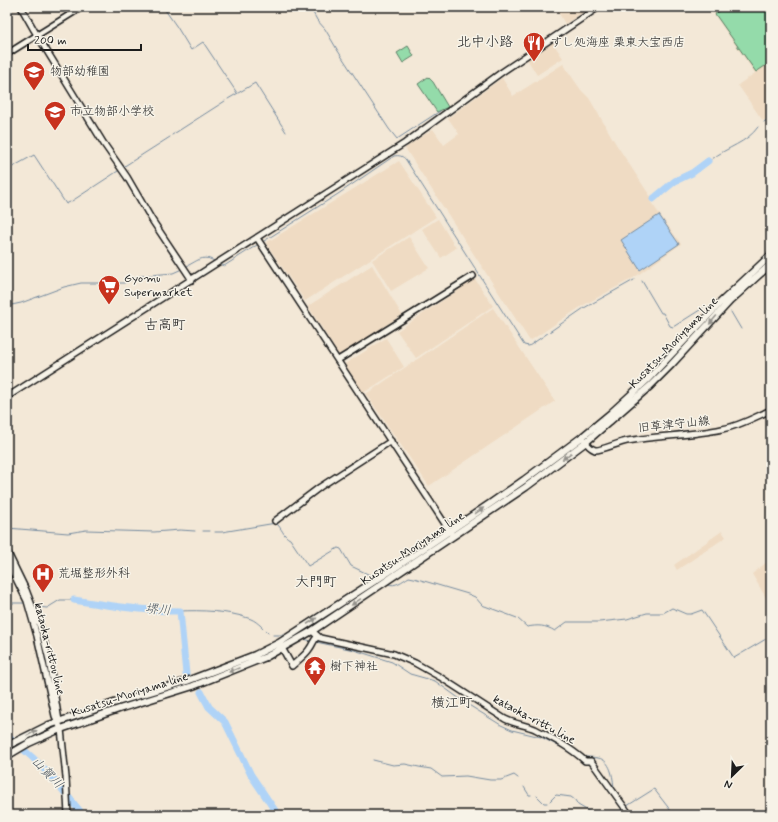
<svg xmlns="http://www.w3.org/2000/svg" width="778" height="822" font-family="Mynerve,'Klee One',sans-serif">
  <rect width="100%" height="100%" fill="#f3e8d7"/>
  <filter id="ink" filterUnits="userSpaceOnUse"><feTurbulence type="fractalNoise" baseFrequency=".025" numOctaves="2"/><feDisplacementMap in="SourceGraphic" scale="8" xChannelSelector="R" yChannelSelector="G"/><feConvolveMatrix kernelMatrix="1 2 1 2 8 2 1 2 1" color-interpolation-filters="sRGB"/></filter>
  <g filter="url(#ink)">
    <path fill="#efdbc3" d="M562,7H591L565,24L557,10Z
      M725,7H771V116L763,121L738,85L755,73L714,14Z
      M553,43L563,58L537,75L527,59Z
      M563,64L581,90L589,98L616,144L650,196V201L681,244L635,277L582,306L530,341L405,148L433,129L444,145L459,134L448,118L502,78L513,96Z
      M399,161L436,217L305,301L266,243Z
      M438,219L456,248L441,258L422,229Z
      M409,237L429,268L391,291L372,260Z
      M372,265L402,315L339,355L308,306Z
      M475,279L493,306L416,358L397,331Z
      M493,308L555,401L429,486L366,394Z
      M386,338L404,367L363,393L345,364Z
      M722,531L726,537L677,570L674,565Z
      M767,562L771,568V606L752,574Z"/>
    <path fill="#94dbaa" stroke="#587c63" d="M726,7H770L771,9V62L756,72L715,14Z
      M408,46L414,56L403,63L397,53Z
      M428,77L433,82L448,107L437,112L418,84Z"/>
    <path fill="#afd3f7" stroke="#748a9f" d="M659,215L679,244L640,270L621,240Z"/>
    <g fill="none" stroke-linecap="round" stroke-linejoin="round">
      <path stroke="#748a9f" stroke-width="1" d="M163,7L177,27L191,50L203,42L237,93
        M310,7L317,20L325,29L338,51L389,129L397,139L440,111
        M228,99L255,83L286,132
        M764,122L771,117
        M172,135L225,101
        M712,159C727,147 747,143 758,127
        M123,167L170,137
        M7,170L34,155L66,204L70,202
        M72,201L118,171
        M264,241L338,194L394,156C399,155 403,156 406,160L524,345L529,346L584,308L634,280
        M219,263L224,266L257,245
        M187,266C199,260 203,254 216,262
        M642,281L661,313H663L670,326L673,327L703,308
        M7,306L21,303L64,287L81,283H124L140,276L173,273L182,269
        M731,312L741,329
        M7,528L68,533L86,530L154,532L180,530L195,531
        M203,531H210
        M215,532H222L276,523C282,528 283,536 290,539L308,566L338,548L341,549L351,566L374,577
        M388,584C396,587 402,581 409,577L414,578L468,594L475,597L482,605L517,618L527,627C538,625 545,625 555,631L567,622H599L627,619L647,613H663L672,608L686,614H691L702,610L734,658L771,636
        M7,603H24
        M38,607L47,608L60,600H74
        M180,611C201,610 228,611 248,618C256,620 262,627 268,633
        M273,635H285
        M304,639L311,641
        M316,642L354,650L392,662L410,674L435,681L467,704L501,725L512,730L541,737L572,753
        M584,757C588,757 593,757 598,758C611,760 613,777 614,788
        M373,760L393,765L405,764L419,767L431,769L442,777L466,776L490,780H501L514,775L518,778
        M524,787L529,795H531
        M619,795L627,806
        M537,796L544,803H547
        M550,801L556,795L571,797L575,800L578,805L595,815
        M627,806L654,789L674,815
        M615,815L622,809"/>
      <path stroke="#afd3f7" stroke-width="7" d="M653,199L675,181L692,173L708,161
        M74,600C109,606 145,611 180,611L186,674
        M201,692L209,707L225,722L251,775L278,815
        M7,735L33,758L53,778L83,815"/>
      <g stroke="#1c1c1c" stroke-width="8">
        <path id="secondary" d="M21,7L34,30L104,144L127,177L152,220L192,280
          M7,54L82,7
          M257,238L451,533
          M338,360L473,276
          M7,397L405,143L502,72L599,7
          M584,439C586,443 590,448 595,450C600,451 620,442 627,441C659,435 691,436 722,429C740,426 755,417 771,410
          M275,521L320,487L391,441
          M7,551L26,590L41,629L49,660L59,721
          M7,561L27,601L37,636L55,716L61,729L66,777L68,815
          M312,631L320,638L394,654L415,663L440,677L505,719C515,724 525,725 535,729C552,738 571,748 585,761H591L630,815
          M281,646L292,666C298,660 306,655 310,648C313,644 313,641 317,637"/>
      </g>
      <g stroke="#1c1c1c" stroke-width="9">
        <path id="primary" d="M7,746L49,725L117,702L187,681L255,655L279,643L390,571L491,503L524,480L582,437L611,413L648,379L720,303L771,255
          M7,756L29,743L58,730L119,709L193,686L266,657L312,631L526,487L586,442L650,386L671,365L730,301L771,264"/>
      </g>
      <use href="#secondary" stroke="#f7f3e8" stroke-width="5"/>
      <use href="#primary" stroke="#f7f3e8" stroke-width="6"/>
    </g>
    <defs><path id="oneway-solid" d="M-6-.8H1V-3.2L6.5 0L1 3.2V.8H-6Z"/></defs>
    <g fill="#94928c">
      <use href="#oneway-solid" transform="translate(713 320) rotate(130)"/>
      <use href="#oneway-solid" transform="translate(567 456) rotate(143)"/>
      <use href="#oneway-solid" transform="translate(479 511) rotate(-34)"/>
      <use href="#oneway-solid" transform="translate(356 602) rotate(146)"/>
      <use href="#oneway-solid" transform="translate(312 621) rotate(-33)"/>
      <use href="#oneway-solid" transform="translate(234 670) rotate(158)"/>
      <use href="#oneway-solid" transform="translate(32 733) rotate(-28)"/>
    </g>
  </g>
  <defs>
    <g id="restaurant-pin" transform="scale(1.15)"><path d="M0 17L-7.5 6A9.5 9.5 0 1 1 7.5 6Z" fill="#c8321e" stroke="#f7f3e8"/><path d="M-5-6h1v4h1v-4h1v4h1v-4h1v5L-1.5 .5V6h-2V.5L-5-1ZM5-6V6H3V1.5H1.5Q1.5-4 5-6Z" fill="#fff"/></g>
    <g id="school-pin" transform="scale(1.15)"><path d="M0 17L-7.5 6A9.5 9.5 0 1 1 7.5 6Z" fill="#c8321e" stroke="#f7f3e8"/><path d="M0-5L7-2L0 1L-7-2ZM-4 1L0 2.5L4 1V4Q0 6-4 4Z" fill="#fff"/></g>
    <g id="supermarket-pin" transform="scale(1.15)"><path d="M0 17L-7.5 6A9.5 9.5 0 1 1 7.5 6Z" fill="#c8321e" stroke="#f7f3e8"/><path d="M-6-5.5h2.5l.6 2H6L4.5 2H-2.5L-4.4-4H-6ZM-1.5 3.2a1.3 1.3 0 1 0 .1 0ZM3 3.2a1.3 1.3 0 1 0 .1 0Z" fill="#fff"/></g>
    <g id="hospital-pin" transform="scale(1.15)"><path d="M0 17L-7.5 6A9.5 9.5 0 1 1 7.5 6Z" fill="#c8321e" stroke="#f7f3e8"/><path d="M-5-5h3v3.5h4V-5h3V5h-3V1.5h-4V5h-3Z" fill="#fff"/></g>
    <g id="temple-pin" transform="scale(1.15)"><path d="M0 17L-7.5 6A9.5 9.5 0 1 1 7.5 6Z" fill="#c8321e" stroke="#f7f3e8"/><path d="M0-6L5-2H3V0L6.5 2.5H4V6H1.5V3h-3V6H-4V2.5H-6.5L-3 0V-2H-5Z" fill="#fff"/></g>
  </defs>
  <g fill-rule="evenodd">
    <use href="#restaurant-pin" x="534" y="43"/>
    <use href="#school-pin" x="34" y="72"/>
    <use href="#school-pin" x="55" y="112"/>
    <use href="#supermarket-pin" x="109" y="286"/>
    <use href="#hospital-pin" x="43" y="574"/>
    <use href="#temple-pin" x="315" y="667"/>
  </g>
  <g text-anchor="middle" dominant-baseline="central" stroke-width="3" stroke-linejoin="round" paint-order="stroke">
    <g font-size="12" fill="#1c1c1c" stroke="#f7f3e8" text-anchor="start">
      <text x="550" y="43">すし処海座 栗東大宝西店</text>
      <text x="50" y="72">物部幼稚園</text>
      <text x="70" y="112">市立物部小学校</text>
      <text x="124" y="279">Gyomu<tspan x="124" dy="14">Supermarket</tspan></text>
      <text x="58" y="574">荒堀整形外科</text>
      <text x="330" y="667">樹下神社</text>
    </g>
    <g font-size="12" fill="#1c1c1c" stroke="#f7f3e8">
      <text transform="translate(674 343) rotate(-46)">Kusatsu-Moriyama line</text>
      <text transform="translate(674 425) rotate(-6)">旧草津守山線</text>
      <text transform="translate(413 549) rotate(-34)">Kusatsu-Moriyama line</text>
      <text transform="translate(49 649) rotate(76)">kataoka-rittou line</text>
      <text transform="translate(130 695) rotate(-18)">Kusatsu-Moriyama line</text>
      <text transform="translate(534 720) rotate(28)">kataoka-rittu line</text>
    </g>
    <g font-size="13" font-style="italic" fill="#48535e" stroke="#f7f3e8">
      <text transform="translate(158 610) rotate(4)">堺川</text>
      <text transform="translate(47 773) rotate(46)">山賀川</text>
    </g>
    <g font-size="14" fill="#1c1c1c" stroke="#f7f3e8">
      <text x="485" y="42">北中小路</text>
      <text x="165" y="325">古高町</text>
      <text x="316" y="582">大門町</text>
      <text x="452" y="703">横江町</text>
    </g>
  </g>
  <rect width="778" height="822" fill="none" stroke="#f7f3e8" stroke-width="24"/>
  <rect x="12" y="12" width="754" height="798" fill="none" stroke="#1c1c1c" stroke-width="1.5" filter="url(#ink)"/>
  <g transform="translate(732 776) rotate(204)" stroke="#f7f3e8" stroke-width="3" paint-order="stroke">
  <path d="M0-3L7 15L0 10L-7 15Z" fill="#1c1c1c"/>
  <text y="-6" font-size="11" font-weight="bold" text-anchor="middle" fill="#1c1c1c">N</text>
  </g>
  <path d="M28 44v6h113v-6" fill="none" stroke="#1c1c1c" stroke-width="2"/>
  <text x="34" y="44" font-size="12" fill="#1c1c1c" stroke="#f7f3e8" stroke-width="3" paint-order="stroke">200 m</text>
</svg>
